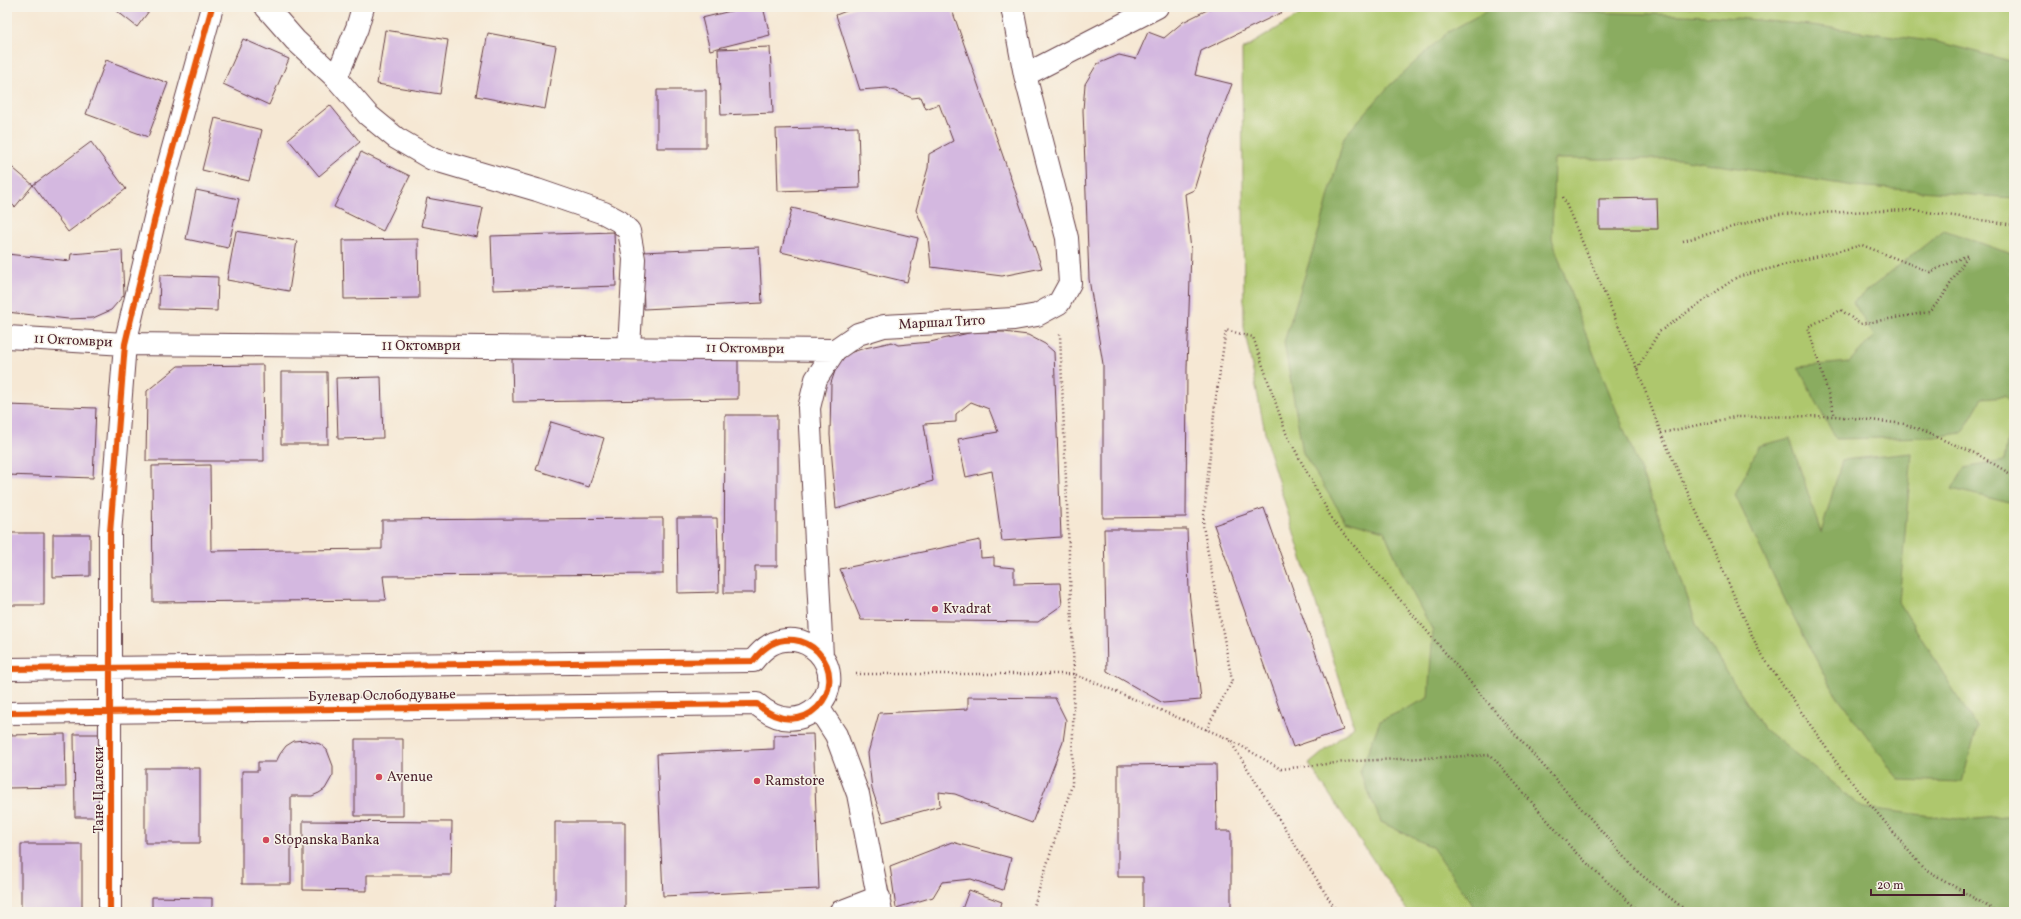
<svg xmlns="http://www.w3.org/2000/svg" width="2021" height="919" font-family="Vollkorn,serif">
  <rect width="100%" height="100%" fill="#f7f3e8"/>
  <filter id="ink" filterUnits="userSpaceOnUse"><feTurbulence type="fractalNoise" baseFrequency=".025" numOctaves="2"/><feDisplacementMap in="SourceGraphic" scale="8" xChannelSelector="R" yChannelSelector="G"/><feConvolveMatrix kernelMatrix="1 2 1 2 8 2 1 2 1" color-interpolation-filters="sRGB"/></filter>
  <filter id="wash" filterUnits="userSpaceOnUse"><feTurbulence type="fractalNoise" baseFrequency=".012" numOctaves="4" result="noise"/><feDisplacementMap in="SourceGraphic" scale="16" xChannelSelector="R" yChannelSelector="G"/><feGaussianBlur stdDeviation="0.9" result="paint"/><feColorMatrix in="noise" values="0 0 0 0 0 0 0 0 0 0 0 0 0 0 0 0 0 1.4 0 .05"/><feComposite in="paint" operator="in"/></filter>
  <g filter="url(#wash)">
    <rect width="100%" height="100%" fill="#f6e8d4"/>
    <path fill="#aec76d" stroke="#7c734c" d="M1312,7H1995L2014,11V912H1408L1309,764L1354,726L1269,452L1244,327L1242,50Z"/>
    <path fill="#8aac60" stroke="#6a6646" d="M1494,7H1531L1555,11L1714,16L1811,25L1938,42L2014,62V198L1854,186L1680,159H1554L1552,239L1581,322L1666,534L1697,626L1764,729L1864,808L1966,820L2014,815V912H1474V907L1432,847L1381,822L1360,772L1380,721L1428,698L1433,631L1405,579L1384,531L1345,520L1303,453L1284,342L1322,221L1344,137L1390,85L1448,32Z
      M1944,230L2014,255V406L2005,396L1982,398L1962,433L1934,437L1836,439L1798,367L1849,362L1874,336L1853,302Z
      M2014,426V504L1952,489L1964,468L2004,461L2009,431Z
      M1790,438L1821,533L1842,460L1912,453L1899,602L1977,728L1962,782L1899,780L1830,686L1787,604L1735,495L1759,446Z"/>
    <g id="blocks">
      <path fill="#d4b8e0" d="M112,7H152L137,27Z
        M747,7H763L770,35L710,50L702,18Z
        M856,7H951L1042,268L1002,276L931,267L928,238L916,210L928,168L929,154L953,141L939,104L926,109L921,97L912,98L887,88L860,90L836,15Z
        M1108,7H1139L1129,13Z
        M1213,7H1293L1201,51L1195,75L1232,84L1205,154L1194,190L1185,194L1191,250L1187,368L1186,517L1103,518V364L1089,279L1083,110L1085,84L1097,64L1119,55L1136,59L1148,32L1164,38L1183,22Z
        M385,30L448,40L440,94L377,84Z
        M488,33L556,46L545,109L476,96Z
        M243,39L289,59L269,105L223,84Z
        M770,47L773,113L721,115L718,49Z
        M106,60L168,83L148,137L86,114Z
        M657,90H706V148H657Z
        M330,105L360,142L319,176L288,139Z
        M215,118L262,130L249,181L202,170Z
        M858,127L860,188L778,191L776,129Z
        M91,142L126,189L68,232L33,185L15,207L7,200V163L33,185Z
        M361,152L410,176L383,231L334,207Z
        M196,190L239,199L228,248L186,239Z
        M427,198L483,208L477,237L421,226Z
        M1657,198L1658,229H1599V199Z
        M792,208L918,238L907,282L781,252Z
        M236,231L297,241L289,291L227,280Z
        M614,232L616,286L493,290L491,236Z
        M418,239L419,298L344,299L343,240Z
        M759,247L762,303L644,309L642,252Z
        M122,250L124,295L111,310L93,318L68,319L7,312V254L70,261L71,254Z
        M160,275L218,277L217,311L159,309Z
        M973,332H1004L1028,335L1045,344L1054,352L1061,537L1002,541L992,471L966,477L958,439L998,432L989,409L971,402L956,414V422L924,424L933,481L836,509L830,435L831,383L837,365L849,353L865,348L892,342L898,345L930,342Z
        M738,357V399L513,402L512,359Z
        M263,365L264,461H146L147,391L178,366Z
        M281,372H327L328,444H281Z
        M381,377L383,438L338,439L336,378Z
        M7,405L96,408L93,478L7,475Z
        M725,415H777V566H755V593H724Z
        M551,422L604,438L589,487L536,470Z
        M210,465L211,551L382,549V520L663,518V574L383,576L386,600L153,602L152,466Z
        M1264,508L1343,730L1293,747L1214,525Z
        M677,518H717L719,592L678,593Z
        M1104,529H1187L1189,591L1201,700L1163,703L1107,671Z
        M7,533H44V605H7Z
        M53,534H90V576L53,577Z
        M980,540L981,558L994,557V566L1014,568V584L1060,583L1062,605L1038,622L861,620L840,569Z
        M968,697L1055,698L1066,720L1063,742L1032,823L955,794L939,792L940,806L883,822L872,789L868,753L879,713L968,709Z
        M65,734L66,787L7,788V735Z
        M74,734H108V817H75Z
        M813,734L819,889L663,896L657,754L774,749V735Z
        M355,739H403V816H355Z
        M304,740L320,744L327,750L333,766V775L325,789L319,793L312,796H291V884H242V771H258V762H276L280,754L286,746L294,741Z
        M1216,764L1217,831H1231V912H1143V877H1118V765Z
        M145,768H200V843H145Z
        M303,821L452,822L451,875H367V891L303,890Z
        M555,822H625V912H555Z
        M952,842L1011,858L1003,890L971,879L942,882L933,897L896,908L890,866Z
        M21,844H82V912H21Z
        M969,890L1002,902L999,912H961Z
        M152,897L212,898V912H152Z"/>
    </g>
  </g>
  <g filter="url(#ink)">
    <use href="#blocks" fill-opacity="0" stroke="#643d44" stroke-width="1"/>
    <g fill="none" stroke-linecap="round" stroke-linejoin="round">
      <g stroke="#643d44" stroke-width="24">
        <path id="minor" d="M266,7L295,40L336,78L368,115L396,138L432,159L537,190L604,213L619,221L629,231L634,259L629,348
          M1025,75L1157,7
          M336,78L357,28L363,7
          M7,337L125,344L835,350
          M822,656L809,408L816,379L835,350L858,334L884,326L1014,319L1037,315L1059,303L1070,283L1067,238L1025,75L1012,7
          M7,669L753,661C764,647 776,638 794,640C804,641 811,645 818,652C852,688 803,746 757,704L7,713
          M818,707L836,735L858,794L881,912
          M110,912V533L125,344L163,184L212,7
          M840,912L879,897"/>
      </g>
      <path stroke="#643d44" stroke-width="2.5" stroke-dasharray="1 3" stroke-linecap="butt" d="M1563,197L1637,369L1661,433L1759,651L1841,769L1922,867L1997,912
        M1683,241L1778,214L1914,210L2014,225
        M1637,369L1659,332L1737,277L1862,245L1930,272L1968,255L1941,299L1929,312L1860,324L1841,310L1808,327L1835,416
        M1661,433L1735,417L1835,416L1905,424L1977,454L2014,476
        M856,674H1074L1229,739L1337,912
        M1206,730L1232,681L1203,526L1215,404L1226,330L1253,337L1286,433L1333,521L1506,724L1639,873L1688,912
        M1229,739L1281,769L1354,761L1491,755L1574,851L1640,912
        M1032,912L1072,785L1074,674L1060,334"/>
      <use href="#minor" stroke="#fff" stroke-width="22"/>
      <g stroke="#f7f3e8" stroke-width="8">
        <path id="cycleway" d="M7,669L753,661C764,647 776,638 794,640C804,641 811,645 818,652C852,688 803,746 757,704L7,713
          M110,912V533L125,344L163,184L212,7"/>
      </g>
      <use href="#cycleway" stroke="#e8590c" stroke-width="6"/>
    </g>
  </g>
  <g fill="#d1495b" stroke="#f7f3e8" stroke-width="1.5">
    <circle cx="935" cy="609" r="4"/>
    <circle cx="379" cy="777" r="4"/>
    <circle cx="757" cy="781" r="4"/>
    <circle cx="266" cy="840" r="4"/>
  </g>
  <g text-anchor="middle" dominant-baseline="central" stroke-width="3" stroke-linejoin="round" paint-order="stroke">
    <g font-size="14" fill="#4a1f2b" stroke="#f7f3e8">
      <text transform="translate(942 323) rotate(-3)">Маршал Тито</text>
      <text transform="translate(73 341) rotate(3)">11 Октомври</text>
      <text x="421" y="346">11 Октомври</text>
      <text transform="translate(745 349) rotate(1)">11 Октомври</text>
      <text transform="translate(382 696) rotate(-1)">Булевар Ослободување</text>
      <text transform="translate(99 790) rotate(-90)">Тане Цалески</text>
    </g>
    <g font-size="14" fill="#4a1f2b" stroke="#f7f3e8" text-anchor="start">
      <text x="943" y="609">Kvadrat</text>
      <text x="387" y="777">Avenue</text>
      <text x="765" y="781">Ramstore</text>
      <text x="274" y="840">Stopanska Banka</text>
    </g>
  </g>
  <rect width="2021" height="919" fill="none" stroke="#f7f3e8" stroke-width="24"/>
  <path d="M1871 889v6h93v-6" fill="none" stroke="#4a1f2b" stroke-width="2"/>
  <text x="1877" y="889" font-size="12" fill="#4a1f2b" stroke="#f7f3e8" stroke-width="3" paint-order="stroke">20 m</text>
</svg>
